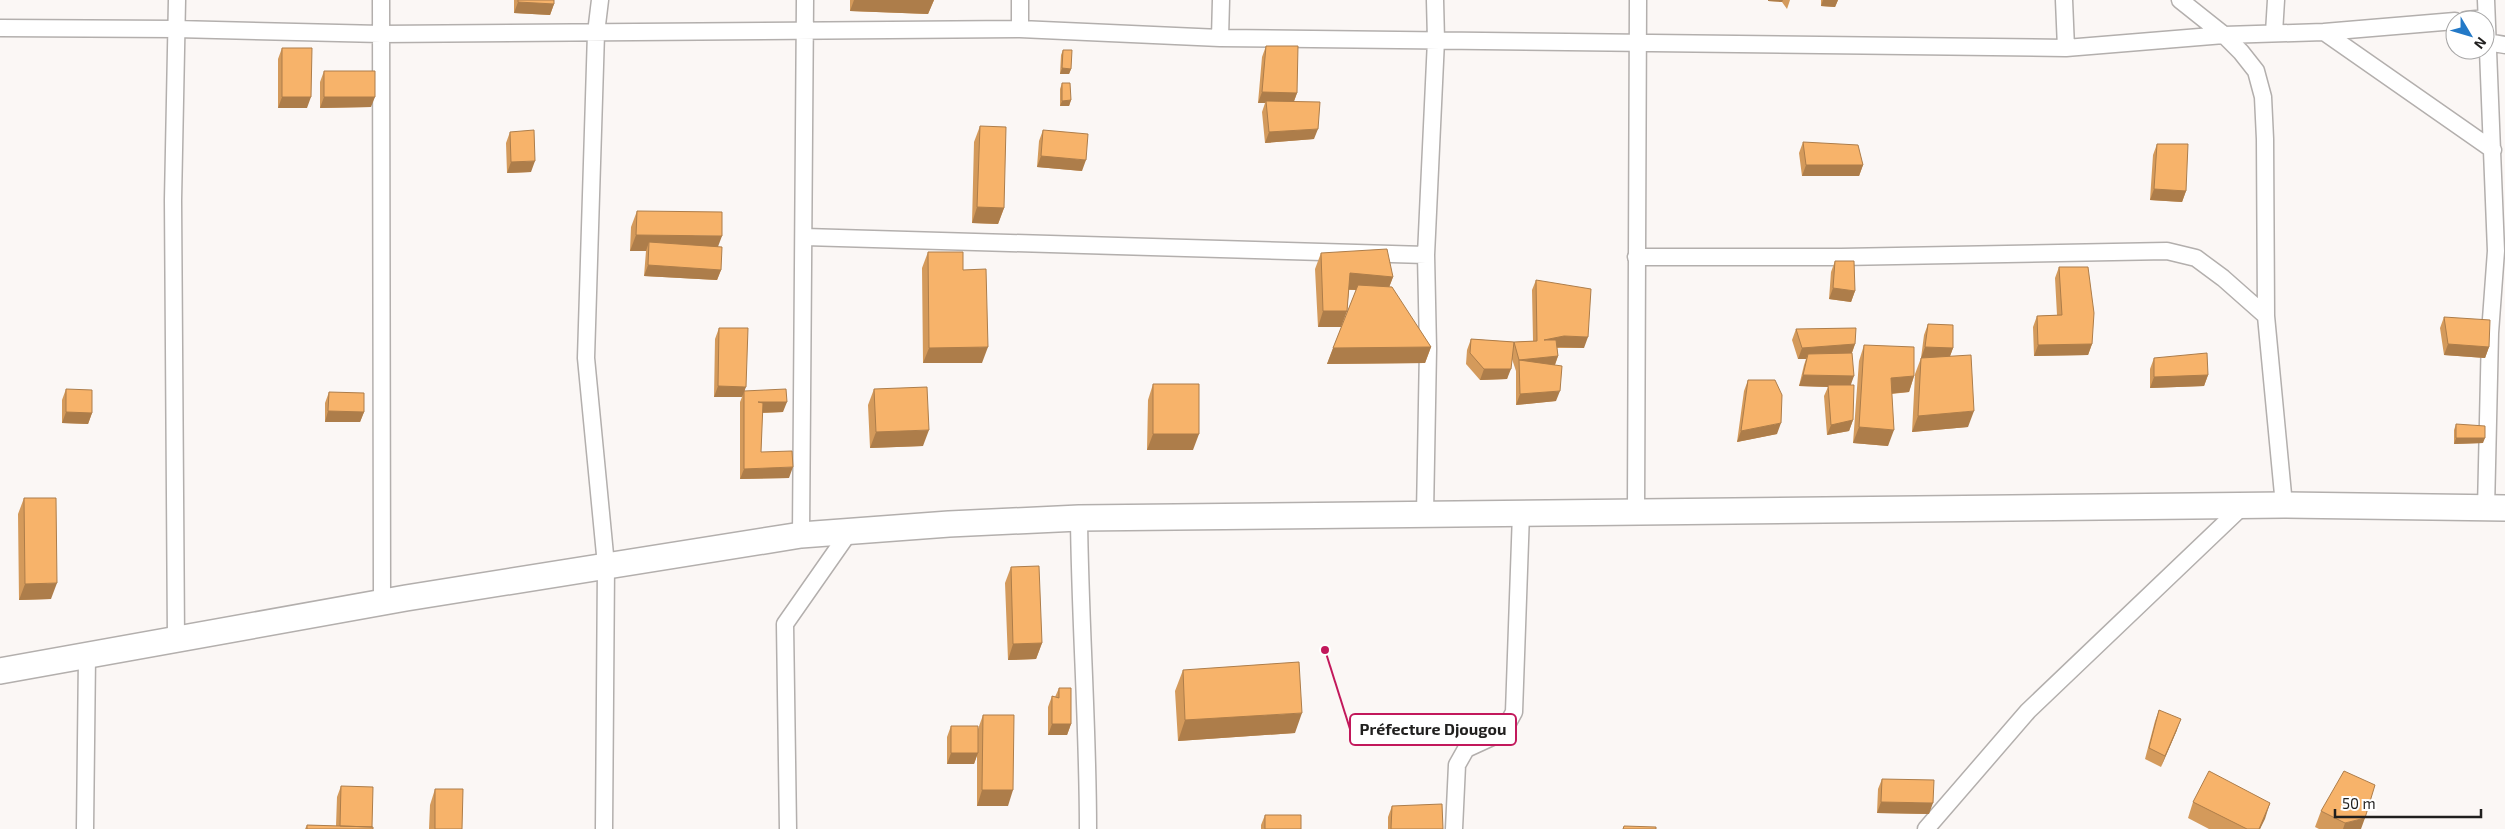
<svg xmlns="http://www.w3.org/2000/svg" width="2505" height="829" font-family="'Exo 2',sans-serif">
  <rect width="100%" height="100%" fill="#fbf7f5"/>
  <g fill="none" stroke-linecap="round" stroke-linejoin="round">
    <g stroke="#b3afad" stroke-width="19">
      <path id="minor" d="M381,0L382,602
        M600,0L596,33L586,358L606,565L604,829
        M1020,0V29
        M2064,0L2066,48
        M2180,0L2224,35L2241,52L2256,71L2263,97L2265,139L2266,316L2284,505
        M2466,20L2486,18
        M0,28L176,29L381,34L1020,29L1220,38L2066,48L2224,35L2324,32L2493,150
        M2324,32L2455,21
        M2274,33L2276,0
        M1220,38L1221,0
        M2487,42L2505,45
        M805,237L1426,255
        M1636,257H1841L2167,251L2196,258L2223,278L2266,316
        M2486,509L2490,333L2496,251L2486,0
        M1636,511L1638,0
        M1425,514L1428,349L1426,255L1436,40L1435,0
        M1079,518C1080,622 1088,725 1088,829
        M801,535L805,0
        M176,640L173,200L177,0
        M85,829L87,656
        M788,829L785,624L850,531
        M1454,829L1457,765L1466,749L1503,732L1514,712L1521,513
        M1926,829L2028,711L2244,505"/>
    </g>
    <g stroke="#b3afad" stroke-width="28">
      <path id="primary" d="M0,671L406,598L801,535L949,524L1079,518L2284,505L2505,508"/>
    </g>
    <use href="#minor" stroke="#fff" stroke-width="16"/>
    <use href="#primary" stroke="#fff" stroke-width="25"/>
  </g>
  <path fill="#d49a5b" d="M514,0H554V4L550,15L514,13Z
    M850,0H934L928,14L850,11Z
    M1768,0H1790L1787,9L1782,2L1768,1Z
    M1821,0H1838L1835,7L1821,6Z
    M1266,46L1297,93L1294,101L1314,139L1265,143L1262,112L1265,103H1258L1262,57Z
    M282,48L307,108H278V59Z
    M1063,50L1071,69L1069,74H1060L1061,55Z
    M324,71L371,107L320,108V82Z
    M1062,83L1071,100L1069,106H1060V89Z
    M980,126L1004,208L998,224L972,223L974,142Z
    M1043,130L1082,171L1037,167L1039,141Z
    M510,132L531,172L507,173L506,143Z
    M1803,142L1863,165L1859,176H1802L1799,153Z
    M2157,144L2186,191L2182,202L2150,200L2153,155Z
    M637,211L718,246L721,270L717,280L644,276L646,251H630L631,227Z
    M928,252L963,270L982,363H923L922,268Z
    M1321,253L1393,277L1389,287L1431,347L1425,363L1327,364L1356,290H1349L1347,311L1341,327H1318L1315,269Z
    M1835,261L1855,291L1851,302L1829,299L1831,272Z
    M2059,267L2092,344L2088,355L2034,356L2033,327L2037,316L2057,315L2055,278Z
    M1536,280L1584,348H1557L1558,356L1555,365L1556,401L1516,405V371L1512,359L1507,379L1480,380L1466,364L1467,350L1471,339L1514,342L1533,341L1532,290Z
    M2444,317L2489,347L2485,358L2444,355L2440,328Z
    M1928,324L1953,348L1950,356L1968,427L1912,432L1915,374L1921,358L1924,335Z
    M719,328L745,391L783,412L762,413L761,452L789,478L740,479V402L742,397H714L715,339Z
    M1796,329L1855,344L1852,353L1851,385L1853,420L1849,431L1827,435L1824,396L1828,387L1799,386L1804,365L1806,359H1798L1792,340Z
    M1864,345L1914,376L1909,392L1892,394L1888,446L1853,443L1859,361Z
    M2154,358L2208,375L2204,386L2150,388V369Z
    M1748,380L1777,434L1737,442L1744,391Z
    M1153,384L1193,450H1147L1148,400Z
    M66,389L92,413L88,424L62,423V400Z
    M874,389L923,446L870,448L868,405Z
    M329,392L364,412L360,422H325V403Z
    M2456,424L2483,443L2454,444V430Z
    M24,498L51,599L19,600L18,514Z
    M1011,567L1042,643L1036,659L1008,660L1005,583Z
    M1183,670L1295,733L1178,741L1175,691Z
    M1059,688L1071,724L1067,735H1048V707L1052,696L1055,697Z
    M2159,710L2177,730L2161,767L2145,759L2155,721Z
    M983,715L1008,806H977V755L974,764H947V737L951,726L978,729Z
    M1882,779L1929,814L1877,813L1878,789Z
    M341,786L373,829H305L307,825L336,826L337,797Z
    M435,789L462,829H429L430,805Z
    M2193,802L2270,803L2260,829H2209L2188,818Z
    M1392,806L1443,829H1388V817Z
    M2321,811L2361,829H2319L2315,827Z
    M1265,815L1301,829H1261V825Z"/>
  <path fill="#ad7d4a" d="M854,0H934L928,14L850,11Z
    M1768,0H1783L1782,2L1768,1Z
    M1823,0H1838L1835,7L1821,6Z
    M518,2L554,4L550,15L514,13Z
    M1062,68L1071,69L1069,74H1060Z
    M1262,92L1297,93L1293,104L1266,101L1265,103H1258Z
    M282,97H311L307,108H278Z
    M324,97H375L371,107L320,108Z
    M1071,100L1069,106H1060L1062,101Z
    M1318,129L1314,139L1265,143L1269,132Z
    M1041,156L1086,160L1082,171L1037,167Z
    M535,161L531,172L507,173L511,162Z
    M1806,165H1863L1859,176H1802Z
    M2154,189L2186,191L2182,202L2150,200Z
    M977,207L1004,208L998,224L972,223Z
    M636,235L722,236L716,252L649,242L646,251H630Z
    M648,265L721,270L717,280L644,276Z
    M1350,273L1393,277L1387,293L1345,289Z
    M1833,288L1855,291L1851,302L1829,299Z
    M1323,311H1347L1341,327H1318Z
    M1564,336L1588,337L1584,348L1560,347L1540,350L1544,340Z
    M1855,344L1851,355L1808,354L1806,359H1798L1802,348Z
    M2092,344L2088,355L2034,356L2038,345Z
    M2448,344L2489,347L2485,358L2444,355Z
    M988,347L982,363H923L929,348Z
    M1431,347L1425,363L1327,364L1333,348Z
    M1925,347L1953,348L1949,359L1921,358Z
    M1558,356L1554,367L1519,360Z
    M1484,369H1511L1507,379L1480,380Z
    M1803,375L1854,376L1850,387L1828,385V387L1799,386Z
    M2208,375L2204,386L2150,388L2154,377Z
    M1914,376L1909,392L1885,394L1891,378Z
    M718,386L746,387L742,397H714Z
    M1560,391L1556,401L1516,405L1520,394Z
    M758,402H787L783,412L754,413Z
    M328,411L364,412L360,422H325Z
    M1974,411L1968,427L1912,432L1918,416Z
    M66,412L92,413L88,424L62,423Z
    M1853,420L1849,431L1827,435L1831,425Z
    M1781,423L1777,434L1737,442L1741,431Z
    M1859,427L1894,430L1888,446L1853,443Z
    M929,430L923,446L870,448L876,432Z
    M1153,434H1199L1193,450H1147Z
    M2456,438H2485L2483,443L2454,444Z
    M793,467L789,478L740,479L744,469Z
    M57,583L51,599L19,600L25,584Z
    M1042,643L1036,659L1008,660L1013,644Z
    M1302,713L1295,733L1178,741L1185,720Z
    M2181,719L2177,730L2161,767L2165,756Z
    M1052,724H1071L1067,735H1048Z
    M951,753H978L974,764H947Z
    M982,790H1013L1008,806H977Z
    M1881,802L1933,803L1929,814L1877,813Z
    M2270,803L2265,819L2260,829H2259Z
    M2365,818L2361,829H2343L2345,823Z"/>
  <path fill="#f7b36a" stroke="#ad7d4a" d="M518,0H554V4L518,2Z
    M1266,46H1298L1297,93L1262,92Z
    M282,48H312L311,97H282Z
    M1063,50H1072L1071,69L1062,68Z
    M324,71H375V97H324Z
    M1062,83H1070L1071,100L1062,101Z
    M1266,101L1320,102L1318,129L1269,132Z
    M980,126L1006,127L1004,208L977,207Z
    M534,130L535,161L511,162L510,132Z
    M1043,130L1088,134L1086,160L1041,156Z
    M1803,142L1858,145L1863,165H1806Z
    M2157,144H2188L2186,191L2154,189Z
    M637,211L722,212V236L636,235Z
    M649,242L722,247L721,270L648,265Z
    M1387,249L1393,277L1350,273L1347,311H1323L1321,253Z
    M928,252H963V270L986,269L988,347L929,348Z
    M1835,261H1854L1855,291L1833,288Z
    M2059,267H2088L2094,313L2092,344L2038,345L2037,316L2062,315Z
    M1536,280L1591,289L1588,337L1564,336L1544,340H1556L1558,356L1519,360L1562,366L1560,391L1520,394L1519,360L1514,342L1537,341Z
    M1358,285L1392,287L1431,347L1333,348Z
    M2444,317L2490,320L2489,347L2448,344Z
    M1928,324L1953,325V348L1925,347Z
    M719,328H748L746,387L718,386Z
    M1856,328L1855,344L1802,348L1796,329Z
    M1471,339L1514,342L1511,369H1484L1470,353Z
    M1864,345L1914,347V376L1891,378L1894,430L1859,427Z
    M1852,353L1854,376L1803,375L1808,354Z
    M2207,353L2208,375L2154,377V358Z
    M1971,355L1974,411L1918,416L1921,358Z
    M1748,380H1775L1782,395L1781,423L1741,431Z
    M1153,384H1199V434H1153Z
    M1828,385H1854L1853,420L1831,425Z
    M927,387L929,430L876,432L874,389Z
    M66,389L92,390V413L66,412Z
    M786,389L787,402H758L763,403L761,452L792,451L793,467L744,469V391Z
    M329,392L364,393V412L328,411Z
    M2456,424L2485,426V438H2456Z
    M24,498H56L57,583L25,584Z
    M1039,566L1042,643L1013,644L1011,567Z
    M1299,662L1302,713L1185,720L1183,670Z
    M1059,688H1071V724H1052V696L1059,698Z
    M2159,710L2181,719L2165,756L2149,748Z
    M983,715H1014L1013,790H982Z
    M951,726H978V753H951Z
    M2209,771L2270,803L2259,829H2247L2193,802Z
    M2344,771L2375,785L2365,818L2345,823L2321,811Z
    M1882,779L1934,780L1933,803L1881,802Z
    M341,786L373,787L372,827L340,826Z
    M435,789H463L462,829H435Z
    M1442,804L1443,829H1391L1392,806Z
    M1265,815H1301V829H1265Z
    M307,825L373,827V829H307Z
    M1624,826L1656,827V829H1623Z"/>
  <path fill="none" stroke="#c2185b" stroke-width="2" d="M1325 650L1350 729"/>
  <circle fill="#c2185b" stroke="#fff" stroke-width="2" cx="1325" cy="650" r="5"/>
  <rect fill="#fff" stroke="#c2185b" stroke-width="2" x="1350" y="714" width="166" height="31" rx="5"/>
  <g font-size="16" text-anchor="middle" font-weight="bold" fill="#201f1e">
    <text x="1433" y="735">Préfecture Djougou</text>
  </g>
  <g transform="translate(2470 35) rotate(128)"><circle r="24" fill="#ffffff" stroke="#a6a5a5"/>
  <path d="M0-4L9 19L0 12L-9 19Z" fill="#2379c7"/>
  <text y="-8" font-size="14" font-weight="bold" text-anchor="middle" fill="#201f1e">N</text>
  </g>
  <path d="M2335 809v8h146v-8" fill="none" stroke="#201f1e" stroke-width="2.5"/>
  <text x="2342" y="809" font-size="15" fill="#201f1e" stroke="#ffffff" stroke-width="4" paint-order="stroke">50 m</text>
</svg>
